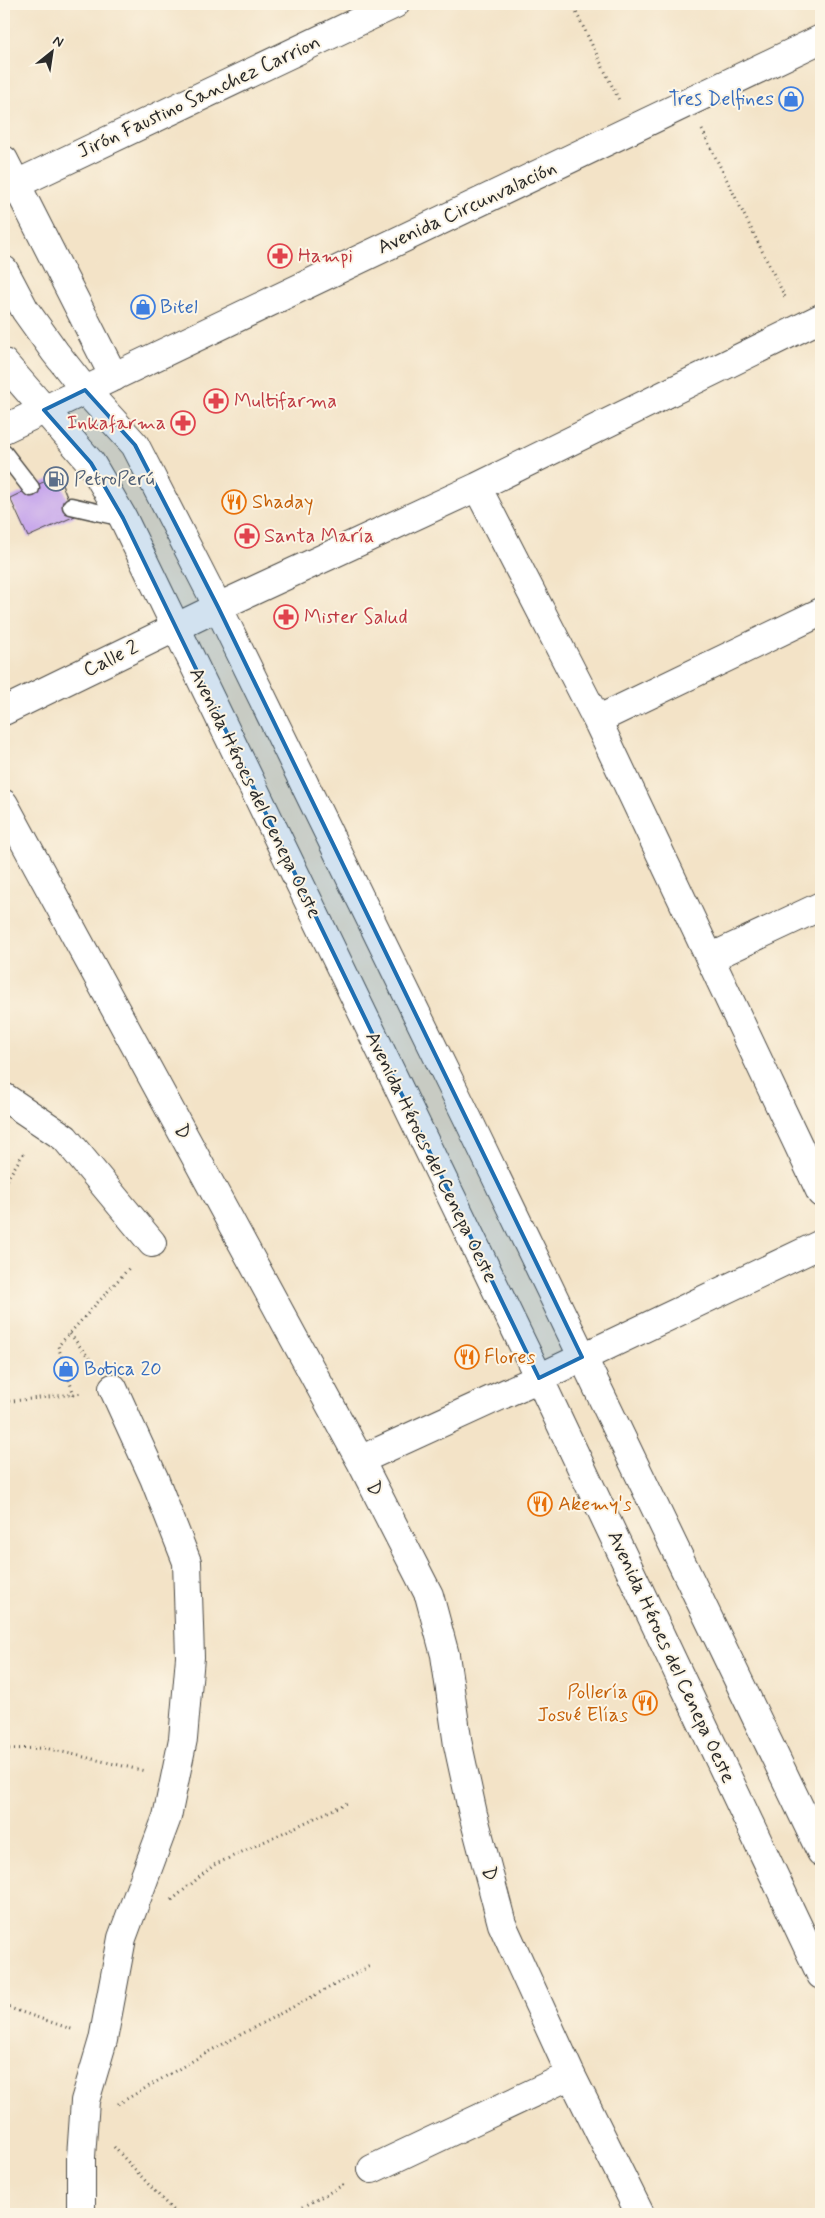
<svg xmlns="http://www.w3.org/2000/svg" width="825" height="2218" font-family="Mynerve,sans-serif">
  <rect width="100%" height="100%" fill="#fcf5e5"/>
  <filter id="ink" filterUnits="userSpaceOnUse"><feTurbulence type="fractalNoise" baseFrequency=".02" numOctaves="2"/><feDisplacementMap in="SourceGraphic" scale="10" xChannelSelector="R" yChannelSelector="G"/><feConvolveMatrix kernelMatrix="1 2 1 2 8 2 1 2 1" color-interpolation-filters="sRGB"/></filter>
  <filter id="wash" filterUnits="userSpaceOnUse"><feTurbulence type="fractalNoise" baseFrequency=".0096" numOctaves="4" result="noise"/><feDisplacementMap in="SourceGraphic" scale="20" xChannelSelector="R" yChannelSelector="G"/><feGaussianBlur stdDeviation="1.12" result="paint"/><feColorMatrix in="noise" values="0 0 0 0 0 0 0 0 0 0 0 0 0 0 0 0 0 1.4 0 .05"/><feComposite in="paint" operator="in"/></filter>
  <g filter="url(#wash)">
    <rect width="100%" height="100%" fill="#f3e3c7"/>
    <g id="blocks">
      <path fill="#c4a3ec" d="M58,475L75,516L28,537L10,498Z"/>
    </g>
  </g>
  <g filter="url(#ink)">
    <use href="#blocks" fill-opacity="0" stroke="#494742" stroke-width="1"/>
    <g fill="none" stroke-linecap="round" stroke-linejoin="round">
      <g stroke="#494742" stroke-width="19">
        <path id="lane" d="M4,453L31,488
          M71,506L123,518"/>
      </g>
      <g stroke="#494742" stroke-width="30">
        <path id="street" d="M4,160L114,377
          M4,190L395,4
          M477,487L597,720L821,1193
          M4,711L218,607L477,487L821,318
          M597,720L821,612
          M4,804L360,1460L429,1595L445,1655L458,1745L473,1814L502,1924L571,2075L640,2214
          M710,958L821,906
          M4,1097L65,1138L152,1243
          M360,1460L539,1378L821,1244
          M372,2169L571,2075
          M81,2214V2157L85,2101L103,2040L122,1938L167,1817L183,1739L190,1657L187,1562L154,1478L113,1388"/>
      </g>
      <g stroke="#494742" stroke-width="30">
        <path id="secondary" d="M4,270L25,310L55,352L85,390L135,445L218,607L467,1117L821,1852
          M4,363L91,463L123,518L539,1378L821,1975
          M4,429L821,39"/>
      </g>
      <path stroke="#494742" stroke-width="3" stroke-dasharray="1 4" stroke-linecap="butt" d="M572,4L619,100
        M702,130L786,299
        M4,1184L25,1151
        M70,1334L94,1364
        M74,1395L58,1346L131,1266
        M4,1402L83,1393
        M4,1749L45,1748L145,1771
        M172,1900L214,1865L347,1803
        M4,2006L74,2030
        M118,2104L208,2052L370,1966
        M114,2147L176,2214
        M290,2214L345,2184"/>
      <use href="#lane" stroke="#fff" stroke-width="16"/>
      <use href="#street" stroke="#fff" stroke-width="28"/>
      <use href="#secondary" stroke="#fff" stroke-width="28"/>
    </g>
  </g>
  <path fill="#1f6fb2" fill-opacity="0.2" stroke="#1f6fb2" stroke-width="4" stroke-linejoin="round" d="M85,390L135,445L218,607L582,1357L539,1378L123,518L91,463L44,410Z"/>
  <defs>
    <g id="shop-ring" transform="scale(1.25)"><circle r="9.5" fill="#fcf5e5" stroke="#3f7fe0" stroke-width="1.5"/><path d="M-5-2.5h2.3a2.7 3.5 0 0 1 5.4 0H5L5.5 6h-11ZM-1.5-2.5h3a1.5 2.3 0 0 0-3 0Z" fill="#3f7fe0"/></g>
    <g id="pharmacy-ring" transform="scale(1.25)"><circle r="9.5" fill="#fcf5e5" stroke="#e0444e" stroke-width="1.5"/><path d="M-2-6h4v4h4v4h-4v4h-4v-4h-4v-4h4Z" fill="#e0444e"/></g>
    <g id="fuel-ring" transform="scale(1.25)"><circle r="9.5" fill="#fcf5e5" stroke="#5c6f8a" stroke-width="1.5"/><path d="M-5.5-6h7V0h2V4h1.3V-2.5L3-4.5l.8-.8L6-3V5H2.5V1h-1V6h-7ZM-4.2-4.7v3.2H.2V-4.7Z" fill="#5c6f8a"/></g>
    <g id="restaurant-ring" transform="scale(1.25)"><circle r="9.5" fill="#fcf5e5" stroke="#e8710a" stroke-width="1.5"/><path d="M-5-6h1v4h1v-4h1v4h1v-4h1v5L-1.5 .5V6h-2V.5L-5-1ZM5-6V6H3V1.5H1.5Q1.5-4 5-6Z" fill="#e8710a"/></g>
  </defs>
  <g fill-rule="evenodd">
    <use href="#shop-ring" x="791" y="99"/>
    <use href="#pharmacy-ring" x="280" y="256"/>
    <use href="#shop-ring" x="143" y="307"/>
    <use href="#pharmacy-ring" x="216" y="401"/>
    <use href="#pharmacy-ring" x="183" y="423"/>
    <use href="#fuel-ring" x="56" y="479"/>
    <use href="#restaurant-ring" x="234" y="502"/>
    <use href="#pharmacy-ring" x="247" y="536"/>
    <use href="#pharmacy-ring" x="286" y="617"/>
    <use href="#restaurant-ring" x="467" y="1357"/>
    <use href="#shop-ring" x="66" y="1369"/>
    <use href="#restaurant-ring" x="540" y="1504"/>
    <use href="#restaurant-ring" x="645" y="1703"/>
  </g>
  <g text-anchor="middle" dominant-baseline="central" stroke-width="4" stroke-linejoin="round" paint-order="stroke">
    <g font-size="20" fill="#2b2b2b" stroke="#fcf5e5">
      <text transform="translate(199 97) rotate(-25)">Jirón Faustino Sanchez Carrion</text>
      <text transform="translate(467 208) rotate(-25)">Avenida Circunvalación</text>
      <text transform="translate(111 659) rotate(-26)">Calle 2</text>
      <text transform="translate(255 793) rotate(64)">Avenida Héroes del Cenepa Oeste</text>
      <text transform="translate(182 1132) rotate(62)">D</text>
      <text transform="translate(431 1157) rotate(64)">Avenida Héroes del Cenepa Oeste</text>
      <text transform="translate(374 1489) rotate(63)">D</text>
      <text transform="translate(671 1657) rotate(65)">Avenida Héroes del Cenepa Oeste</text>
      <text transform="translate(489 1874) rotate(75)">D</text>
    </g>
    <g font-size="20" fill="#366cbe" stroke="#fcf5e5" text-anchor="start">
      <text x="774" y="99" text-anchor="end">Tres Delfines</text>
      <text x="160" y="307">Bitel</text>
      <text x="84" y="1369">Botica 20</text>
    </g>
    <g font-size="20" fill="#be3a42" stroke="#fcf5e5" text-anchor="start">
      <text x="298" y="256">Hampi</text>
      <text x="234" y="401">Multifarma</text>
      <text x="166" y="423" text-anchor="end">Inkafarma</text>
      <text x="264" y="536">Santa María</text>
      <text x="304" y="617">Mister Salud</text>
    </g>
    <g font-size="20" fill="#4e5e75" stroke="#fcf5e5" text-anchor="start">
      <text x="74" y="479">PetroPerú</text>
    </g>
    <g font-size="20" fill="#c56008" stroke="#fcf5e5" text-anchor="start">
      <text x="252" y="502">Shaday</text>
      <text x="484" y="1357">Flores</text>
      <text x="558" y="1504">Akemy's</text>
      <text x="628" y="1692" text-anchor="end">Pollería<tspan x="628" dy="23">Josué Elías</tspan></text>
    </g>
  </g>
  <rect width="825" height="2218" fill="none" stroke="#fcf5e5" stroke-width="20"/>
  <g transform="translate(52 52) rotate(30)" stroke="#fcf5e5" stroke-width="4" paint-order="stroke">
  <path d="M0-4L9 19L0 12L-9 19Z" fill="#2b2b2b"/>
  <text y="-8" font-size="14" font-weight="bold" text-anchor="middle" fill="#2b2b2b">N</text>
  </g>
</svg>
